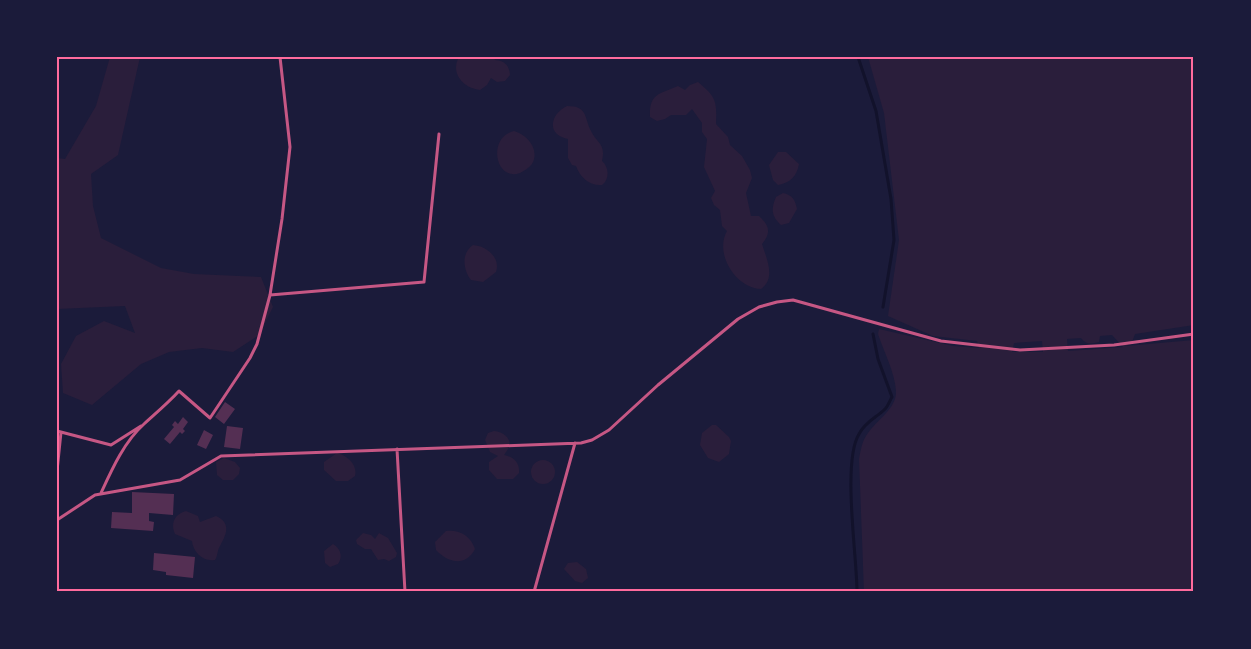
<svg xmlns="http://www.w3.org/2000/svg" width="1251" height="649" font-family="'Noto Serif',serif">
  <rect width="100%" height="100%" fill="#1b1b3a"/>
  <path fill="#2a1e3b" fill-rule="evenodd" d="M110,57H140L118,155L91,174L93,206L101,238L161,268L194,274L261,277L273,307L259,335L233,352L202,348L169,352L141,364L92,405L63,393L61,364L76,336L104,321L135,333L125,306L57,309V158L65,159L96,106Z
    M459,57H494L495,60C505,61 509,65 510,75L505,81L497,82L491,78L487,85L480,90C463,88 450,73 459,57Z
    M868,57H1194V325L1135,334L1132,342L1126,346L1194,340V592H864L859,459C861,449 862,441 868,433C877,420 897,408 896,391C895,373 884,352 878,334L879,329L953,346L979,348L977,341L933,336L888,316L899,240L884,113ZM1112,335L1123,347L1068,351L1067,339L1081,338C1086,345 1092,344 1099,342L1100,336ZM1042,341L1043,352H1012L1014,343Z
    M698,82C716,97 717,101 716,124L728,137L730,145L742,156L750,170L752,178L746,193L751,216H759C770,226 771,233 762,244C767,260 776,278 761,289C736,288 714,254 727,231L722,226L720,210L714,205L711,198L715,191L704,167L707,139L702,132V123L692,109L686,115H671L665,119L657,121L650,117C649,93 660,94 678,86L685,90L690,85Z
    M567,106C588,106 584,117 591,131C597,144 606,143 602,161C609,167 610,179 602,185C589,186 580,177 576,166L572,165L568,158V139C546,135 550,114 567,106Z
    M514,131C528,135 540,150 532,164C529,168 524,171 520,173C495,182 487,137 514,131Z
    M778,152H786L799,164C797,176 790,183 778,185L773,180L769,165Z
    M783,193C792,195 795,199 797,209L789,223L781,225C771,216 771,209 776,197Z
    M473,245C486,246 501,257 496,272L483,282L471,280C463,270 461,253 473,245Z
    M712,425H716L729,437L731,441L729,454L719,462L708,458L700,445L702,433Z
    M494,431C503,432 510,437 510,446L504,455C514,457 520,463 519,473L513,479H497L489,470V462L498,456L490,452L485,440L488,433Z
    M337,453C347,455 358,465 355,476L348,481H336L324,470V462Z
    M224,458L235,462L240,468L239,474L233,480H223L217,475L216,462Z
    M531 472a12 12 0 1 1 24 0a12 12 0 1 1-24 0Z
    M186,511L198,516L200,522L216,516C232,523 226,535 220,546C217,551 218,555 215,560C203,562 193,552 192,541L175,534C170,523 175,514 186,511Z
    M446,531C459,529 471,536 475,549C466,567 448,563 436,550L435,542Z
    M363,533L371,535L375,539L379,533L388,538L397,553L396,557L389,561L384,559L378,560L371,549H365L357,544L356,540Z
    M333,544C341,549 343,557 338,564L330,567L325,563L324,551Z
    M577,562L586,569L588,578L582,583L575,581L564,569L568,563Z"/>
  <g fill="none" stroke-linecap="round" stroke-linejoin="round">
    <path stroke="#12122b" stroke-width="3" d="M858,57L876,111L891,199L894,240L883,307
      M857,592C857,556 842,462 859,434C866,421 876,418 885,409C888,406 890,400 892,397L878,359L873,334"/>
  </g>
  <path fill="#542f53" d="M225,402L235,409L224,424L215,417Z
    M183,417L188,422L183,429L185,431L182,434L180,432L170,444L164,439L174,427L172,425L175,421L178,424Z
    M227,426L243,428L240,449L224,447Z
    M204,430L213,435L206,449L197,445Z
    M132,492L174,494L173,515L149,513V521L154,522L153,531L111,528L112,512L132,513Z
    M154,553L195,557L193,578L166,575V572L153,570Z"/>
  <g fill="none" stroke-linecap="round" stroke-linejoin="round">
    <path stroke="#c65784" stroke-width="3" d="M270,295L424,282L439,134
      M57,431L111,445L141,426
      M397,449L405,592
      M57,471L61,432
      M101,493C112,469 124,442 144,424C156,413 168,403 179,391L210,418L250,358L257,344L270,295L282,219L290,147L280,57
      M57,520L95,495L180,480L221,456L581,443L592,440L609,430L658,385L738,319L759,307L777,302L793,300L941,341L1020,350L1114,345L1194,334
      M534,592L575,443"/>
  </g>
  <rect width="1251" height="649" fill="none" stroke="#1b1b3a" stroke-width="117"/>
  <rect x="58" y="58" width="1134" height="532" fill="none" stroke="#ff6b9d" stroke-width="2"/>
</svg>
